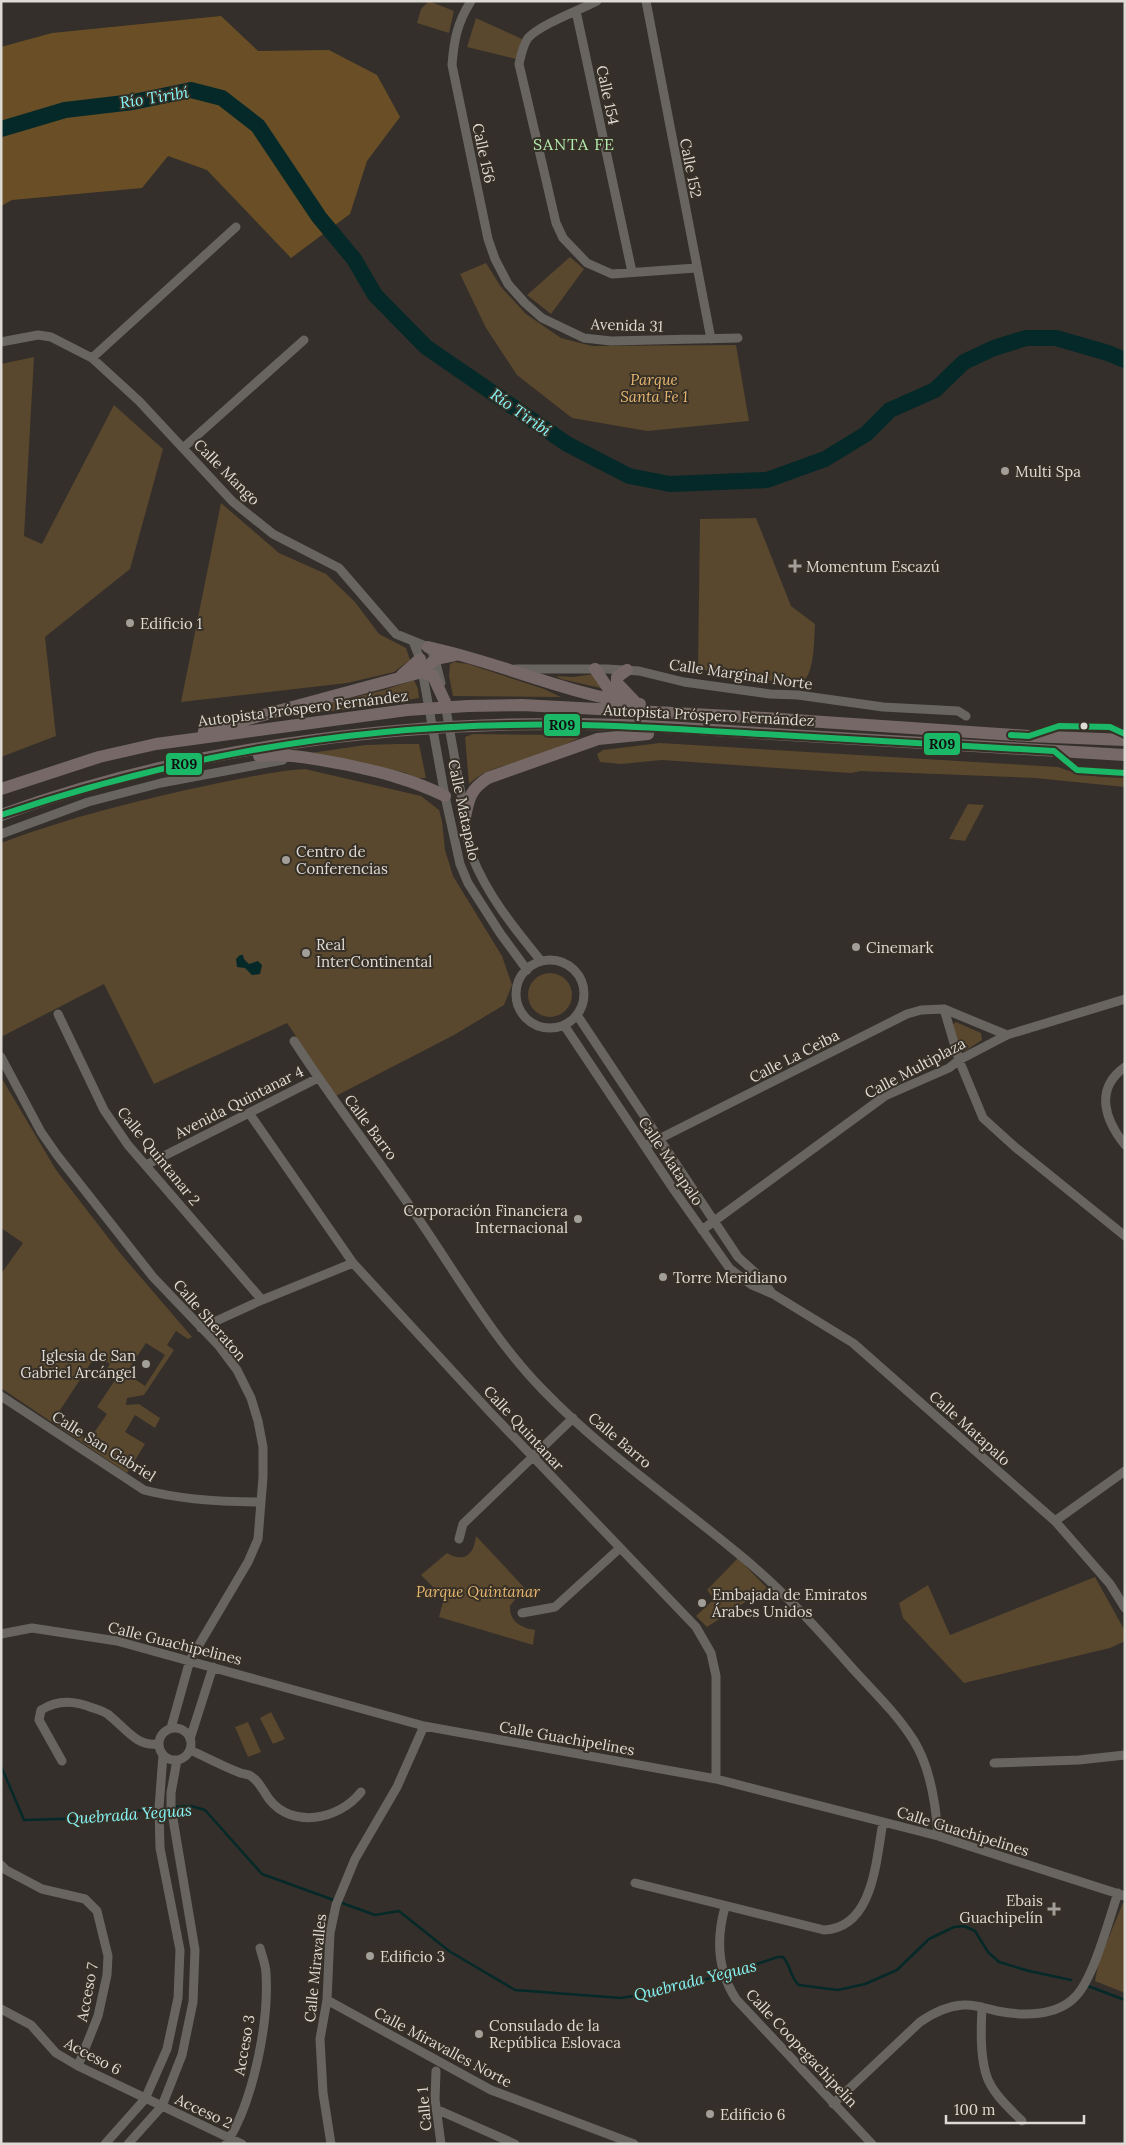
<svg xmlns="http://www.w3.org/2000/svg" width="1126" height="2145" font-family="Lora,serif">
  <rect width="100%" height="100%" fill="#342f2a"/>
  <path fill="#59472e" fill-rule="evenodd" d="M429,1L454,11L449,33L417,23L421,9Z
    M476,18L522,39L516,59L467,47Z
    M570,257L584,269L551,314L527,295Z
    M486,263L501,287L526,314L561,338L592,346L736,345L749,421L647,431L572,418L517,375L486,328L460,274Z
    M34,357L24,536L42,544L114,405L163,449L130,569L45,637L56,736L1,757V364Z
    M221,503L279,553L326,574L355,602L379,634L406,648L410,660L394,672L347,683L181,702Z
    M756,518L791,606L815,624C814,637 815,673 803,681C800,683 794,683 791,684L698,669L700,519Z
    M454,662L468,664L544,689L561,697L453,696L449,676L450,664Z
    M595,674L605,689L561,679L556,676L573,677Z
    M414,680L418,689L419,698L343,710L279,716L384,690Z
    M473,734L563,735L579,738C563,745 546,753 529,759C505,767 489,766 469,784L465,737Z
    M660,743L1058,767C1081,776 1101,777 1125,778V787L1035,778L861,771L851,773L662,760L621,764L600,762L597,754L603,750Z
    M397,744H419L426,778H417L403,772L311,753L365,745Z
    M305,769L421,796L439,810L442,821L445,850L453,876L502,956L512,985L504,1005L454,1035L334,1097C317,1073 304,1047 287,1023L154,1084L104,984L1,1037V843C70,817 142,799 214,784C244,778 274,771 305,769Z
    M968,804L984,805L965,841L949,839Z
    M528 995a22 22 0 1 1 44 0a22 22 0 1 1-44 0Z
    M956,1022L981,1033L982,1040L965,1051L960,1050L952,1025Z
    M1,1077L56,1170L120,1253L192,1337L188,1339L176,1331L167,1345L174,1350L144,1395L127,1398L126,1405L139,1404L160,1418L155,1428L135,1415L125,1432L145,1444L127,1473L1,1388V1274L23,1243L1,1228ZM146,1343L165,1355L145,1386L126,1373ZM96,1355L110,1364L104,1373L115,1380L97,1407L107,1414L89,1440L55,1418Z
    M476,1536L535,1599L523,1596L517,1597L510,1606C509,1621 521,1628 535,1630L533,1645L439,1617L444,1598L421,1575L447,1553C464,1563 474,1555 476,1536Z
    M738,1558L767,1588L707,1627L696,1616L714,1599L707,1590Z
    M1095,1577L1125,1631V1641L1110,1648L964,1683L903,1618L899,1603L928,1585L950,1635Z
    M271,1712L285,1739L273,1744L260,1718Z
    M248,1722L261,1752L248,1757L235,1727Z
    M1123,1903L1125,1904V1993L1095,1981L1099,1961Z"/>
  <path fill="#6a4f26" d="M221,16L258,51L329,50L377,75L400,117L367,161L350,214L291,258L207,170L168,156L142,188L12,200L1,206V47L52,33Z"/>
  <path fill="#052928" d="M240,955H243L244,959L249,964L258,961L262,965L260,974L252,975L245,968L237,967L236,959Z"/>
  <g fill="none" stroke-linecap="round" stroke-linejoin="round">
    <path stroke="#052928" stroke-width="2.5" d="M1,1766L24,1820L91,1818L156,1808
      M174,1807L191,1806L205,1810L262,1874L375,1915L399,1911L449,1951L515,1990L621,1998L665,1991L721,1975
      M726,1974L778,1957H783C791,1965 790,1978 799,1985L838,1990L865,1984L897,1970L929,1939L954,1927L964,1926L975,1931L988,1952L999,1962L1029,1971L1071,1980
      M1088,1986L1125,2000"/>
    <path stroke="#052928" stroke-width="16" d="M1,129L65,110L133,102L191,90L222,98L258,126L319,217L354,259L375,295L426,347L567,444L629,476L670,484L767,480L825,459L866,434L890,410L935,390L964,362L994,348L1026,338H1056L1108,353L1125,360"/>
    <path stroke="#686561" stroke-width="9" d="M471,1C457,23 454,40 452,65L488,239L495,259L508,284L525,303L542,318L584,338L611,341L738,338
      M597,1C580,10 541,24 528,38C523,45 521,55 519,64L556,223L563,238L587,263L612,274L696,268
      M646,1L711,339
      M576,11L632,272
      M1,342L38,335L51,337L92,358L139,401L233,502L273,534L339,568L396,634L428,647L434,655L441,683
      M92,358L236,227
      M183,448L304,340
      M413,641L420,659L445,796L460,864L468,883L500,933L527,970
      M516,669H607L639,671L684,682L770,694L798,695L883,707L958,711L966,716
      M445,703C451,739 458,775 464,812C467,827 466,842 472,856C487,895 515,929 541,961
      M1,834L88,802L161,783L283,760
      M516 994a34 34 0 1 1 68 0a34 34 0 1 1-68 0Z
      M944,1009L959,1060L983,1118L1015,1147L1125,1236
      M58,1014L104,1110L128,1145L262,1300
      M577,1015L738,1257L759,1276L771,1292
      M564,1025L674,1190L730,1269L752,1285L773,1294L853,1343L1055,1521L1110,1584L1125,1608
      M294,1041C334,1103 379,1160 420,1221C459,1278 494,1340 543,1390C601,1450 671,1498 735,1551C779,1586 816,1627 853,1669C874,1692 897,1714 914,1741C930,1767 936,1806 938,1836
      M1,1057L41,1132L57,1155L153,1277L219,1346L237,1370L251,1398L258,1421L263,1447V1477L258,1539L248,1562L190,1660L171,1728
      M1125,1067C1094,1089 1105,1120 1125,1145
      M249,1113L353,1263L490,1412L696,1627L711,1653L716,1676V1779
      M645,1146L907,1014L921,1010L944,1009L1007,1035
      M146,1165L318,1078
      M702,1230L885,1096L949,1068L959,1060L1007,1035L1125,999
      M201,1328L262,1300L353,1263
      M1,1396L144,1490C182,1500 220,1502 260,1502
      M1055,1521L1125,1471
      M459,1539L463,1524L573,1418
      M522,1613L555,1607L620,1548
      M1,1634L32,1628L117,1641L424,1726L716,1779L938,1836L1125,1896
      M159 1744a16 16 0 1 1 32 0a16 16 0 1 1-32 0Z
      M190,1739L213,1667
      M190,1750C206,1757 222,1766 238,1772C242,1774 246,1774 249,1775C259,1780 263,1791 269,1799C292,1829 339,1820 361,1792
      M62,1761L39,1720L41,1710C59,1699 75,1701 93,1708C99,1710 106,1712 110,1716C125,1728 137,1747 158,1744
      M994,1763L1079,1760L1125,1755
      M1,1865L6,1870L42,1889L85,1899L97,1911L108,1956L107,1975L98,2016L78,2066
      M635,1883L824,1930C874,1928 876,1859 883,1822
      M725,1907C716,1939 717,1970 736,1999L872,2144
      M327,2000L491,2090L634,2144
      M982,2007C981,2029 980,2054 986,2074C991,2092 1009,2108 1022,2121
      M1,2009L31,2025L56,2053L78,2066L242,2144
      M436,2071L435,2099L441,2144
      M833,2104L920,2022C933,2013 947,2006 963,2005C973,2004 986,2008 997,2011C1022,2016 1057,2017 1076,1996C1094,1977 1109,1919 1118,1893
      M436,2109L515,2144
      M105,2144L145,2099L167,2049L178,1998L180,1950L160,1848L159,1808L163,1755
      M128,2144L162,2106L182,2055L193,2002L195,1950L171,1807V1793L177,1760
      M226,2144C253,2103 269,2023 266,1974C266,1965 262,1956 260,1948
      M331,2144L323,2093L320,2039L327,2000L330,1933L336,1905L355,1859L397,1787L424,1726"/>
    <path stroke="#756866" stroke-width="12" d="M428,647C499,662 569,695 640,704
      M595,669L616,700
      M627,670L617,677V683L636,703
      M422,672L435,659L455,655
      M402,675L420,659
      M204,731L422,672L433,676L445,702
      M259,756C288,753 314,759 343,764C380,772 411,779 445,796
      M1,789L99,757L156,744L407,710L468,706L522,705L749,717L1029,736L1125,740
      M1,815C181,749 387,722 578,724C643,724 708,730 772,734C890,741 1007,748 1125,755
      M465,817C469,797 471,789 488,778L598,739L648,734"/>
    <g stroke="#373027" stroke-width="10">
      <path id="bus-1" d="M1011,735L1029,736L1059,726L1110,727L1125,734
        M1,815C167,759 334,728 510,725C594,723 677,729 761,734C858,739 956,745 1054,751L1077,770L1125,773"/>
    </g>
    <use href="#bus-1" stroke="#1ab867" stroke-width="6"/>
  </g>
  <g fill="#a29e98" stroke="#373027" stroke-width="2">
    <circle cx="1005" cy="471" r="5"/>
    <path d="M792.5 558.5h5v5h5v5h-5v5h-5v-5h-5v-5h5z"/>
    <circle cx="130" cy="623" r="5"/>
    <circle cx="286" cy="860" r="5"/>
    <circle cx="856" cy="947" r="5"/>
    <circle cx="306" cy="953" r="5"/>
    <circle cx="578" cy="1219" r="5"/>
    <circle cx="663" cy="1277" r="5"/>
    <circle cx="146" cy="1364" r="5"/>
    <circle cx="702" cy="1603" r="5"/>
    <path d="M1051.5 1901.5h5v5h5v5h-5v5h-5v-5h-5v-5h5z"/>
    <circle cx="370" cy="1956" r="5"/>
    <circle cx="479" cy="2034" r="5"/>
    <circle cx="710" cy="2114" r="5"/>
  </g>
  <circle fill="#dedad4" stroke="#373027" stroke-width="2" cx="1084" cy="726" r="4.5"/>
  <g text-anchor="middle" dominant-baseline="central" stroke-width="4" stroke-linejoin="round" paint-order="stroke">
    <g font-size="15" fill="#dedad4" stroke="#373027">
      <text transform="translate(608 95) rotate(78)">Calle 154</text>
      <text transform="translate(484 153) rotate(78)">Calle 156</text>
      <text transform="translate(691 168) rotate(79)">Calle 152</text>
      <text transform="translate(627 325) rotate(2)">Avenida 31</text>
      <text transform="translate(227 472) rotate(45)">Calle Mango</text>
      <text transform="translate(741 674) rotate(8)">Calle Marginal Norte</text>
      <text transform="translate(303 708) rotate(-7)">Autopista Próspero Fernández</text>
      <text transform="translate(709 715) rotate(3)">Autopista Próspero Fernández</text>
      <text transform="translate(464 810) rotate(78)">Calle Matapalo</text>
      <text transform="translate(794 1056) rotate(-27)">Calle La Ceiba</text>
      <text transform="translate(915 1068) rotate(-28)">Calle Multiplaza</text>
      <text transform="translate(239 1102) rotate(-27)">Avenida Quintanar 4</text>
      <text transform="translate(371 1127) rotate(53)">Calle Barro</text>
      <text transform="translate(159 1156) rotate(51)">Calle Quintanar 2</text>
      <text transform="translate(671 1161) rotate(56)">Calle Matapalo</text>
      <text transform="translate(210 1320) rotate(49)">Calle Sheraton</text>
      <text transform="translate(524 1428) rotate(47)">Calle Quintanar</text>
      <text transform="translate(970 1428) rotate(42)">Calle Matapalo</text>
      <text transform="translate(620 1440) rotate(40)">Calle Barro</text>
      <text transform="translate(104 1446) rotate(32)">Calle San Gabriel</text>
      <text transform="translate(175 1643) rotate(14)">Calle Guachipelines</text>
      <text transform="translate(567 1738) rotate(10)">Calle Guachipelines</text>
      <text transform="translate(963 1831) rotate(17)">Calle Guachipelines</text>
      <text transform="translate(315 1968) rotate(-84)">Calle Miravalles</text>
      <text transform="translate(87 1992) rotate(-79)">Acceso 7</text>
      <text transform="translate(244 2045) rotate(-80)">Acceso 3</text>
      <text transform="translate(443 2047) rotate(28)">Calle Miravalles Norte</text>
      <text transform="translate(802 2048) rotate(47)">Calle Coopegachipelín</text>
      <text transform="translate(93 2056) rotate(28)">Acceso 6</text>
      <text transform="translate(424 2109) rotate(-95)">Calle 1</text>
      <text transform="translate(204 2111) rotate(25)">Acceso 2</text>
    </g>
    <g font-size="15" font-style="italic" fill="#e7b770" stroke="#373027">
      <text x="654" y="379">Parque<tspan x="654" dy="17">Santa Fe 1</tspan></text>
      <text x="478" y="1591">Parque Quintanar</text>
    </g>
    <g font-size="15" fill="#dedad4" stroke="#373027" text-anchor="start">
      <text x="1015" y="471">Multi Spa</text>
      <text x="806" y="566">Momentum Escazú</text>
      <text x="140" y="623">Edificio 1</text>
      <text x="296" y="851">Centro de<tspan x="296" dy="17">Conferencias</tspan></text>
      <text x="316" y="944">Real<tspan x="316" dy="17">InterContinental</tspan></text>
      <text x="866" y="947">Cinemark</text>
      <text x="568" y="1210" text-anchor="end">Corporación Financiera<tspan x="568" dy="17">Internacional</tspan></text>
      <text x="673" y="1277">Torre Meridiano</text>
      <text x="136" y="1355" text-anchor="end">Iglesia de San<tspan x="136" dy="17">Gabriel Arcángel</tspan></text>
      <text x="712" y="1594">Embajada de Emiratos<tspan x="712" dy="17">Árabes Unidos</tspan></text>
      <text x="1043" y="1900" text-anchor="end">Ebais<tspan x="1043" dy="17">Guachipelín</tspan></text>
      <text x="380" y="1956">Edificio 3</text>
      <text x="489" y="2025">Consulado de la<tspan x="489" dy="17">República Eslovaca</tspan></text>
      <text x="720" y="2114">Edificio 6</text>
    </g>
    <g font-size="16" font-style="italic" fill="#86f8f8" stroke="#373027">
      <text transform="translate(154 97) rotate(-9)">Río Tiribí</text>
      <text transform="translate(521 412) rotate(35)">Río Tiribí</text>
      <text transform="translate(129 1814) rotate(-4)">Quebrada Yeguas</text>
      <text transform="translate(695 1980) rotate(-14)">Quebrada Yeguas</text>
    </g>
    <g font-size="16" letter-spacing="1" fill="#b2ecb0" stroke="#373027">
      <text x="574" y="144">SANTA FE</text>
    </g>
  </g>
  <g stroke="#373027" stroke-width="2">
    <rect x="543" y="713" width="38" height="24" rx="5" fill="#1ab867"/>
    <rect x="923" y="732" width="38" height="24" rx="5" fill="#1ab867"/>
    <rect x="165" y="752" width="38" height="24" rx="5" fill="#1ab867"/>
  </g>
  <g font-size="14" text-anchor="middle" font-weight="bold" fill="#111">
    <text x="562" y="730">R09</text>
    <text x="942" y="749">R09</text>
    <text x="184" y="769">R09</text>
  </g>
  <rect width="1126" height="2145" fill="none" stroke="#dedad4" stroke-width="5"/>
  <path d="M946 2115v8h138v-8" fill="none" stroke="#dedad4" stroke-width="2.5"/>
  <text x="954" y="2115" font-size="15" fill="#dedad4" stroke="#373027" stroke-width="4" paint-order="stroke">100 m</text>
</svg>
